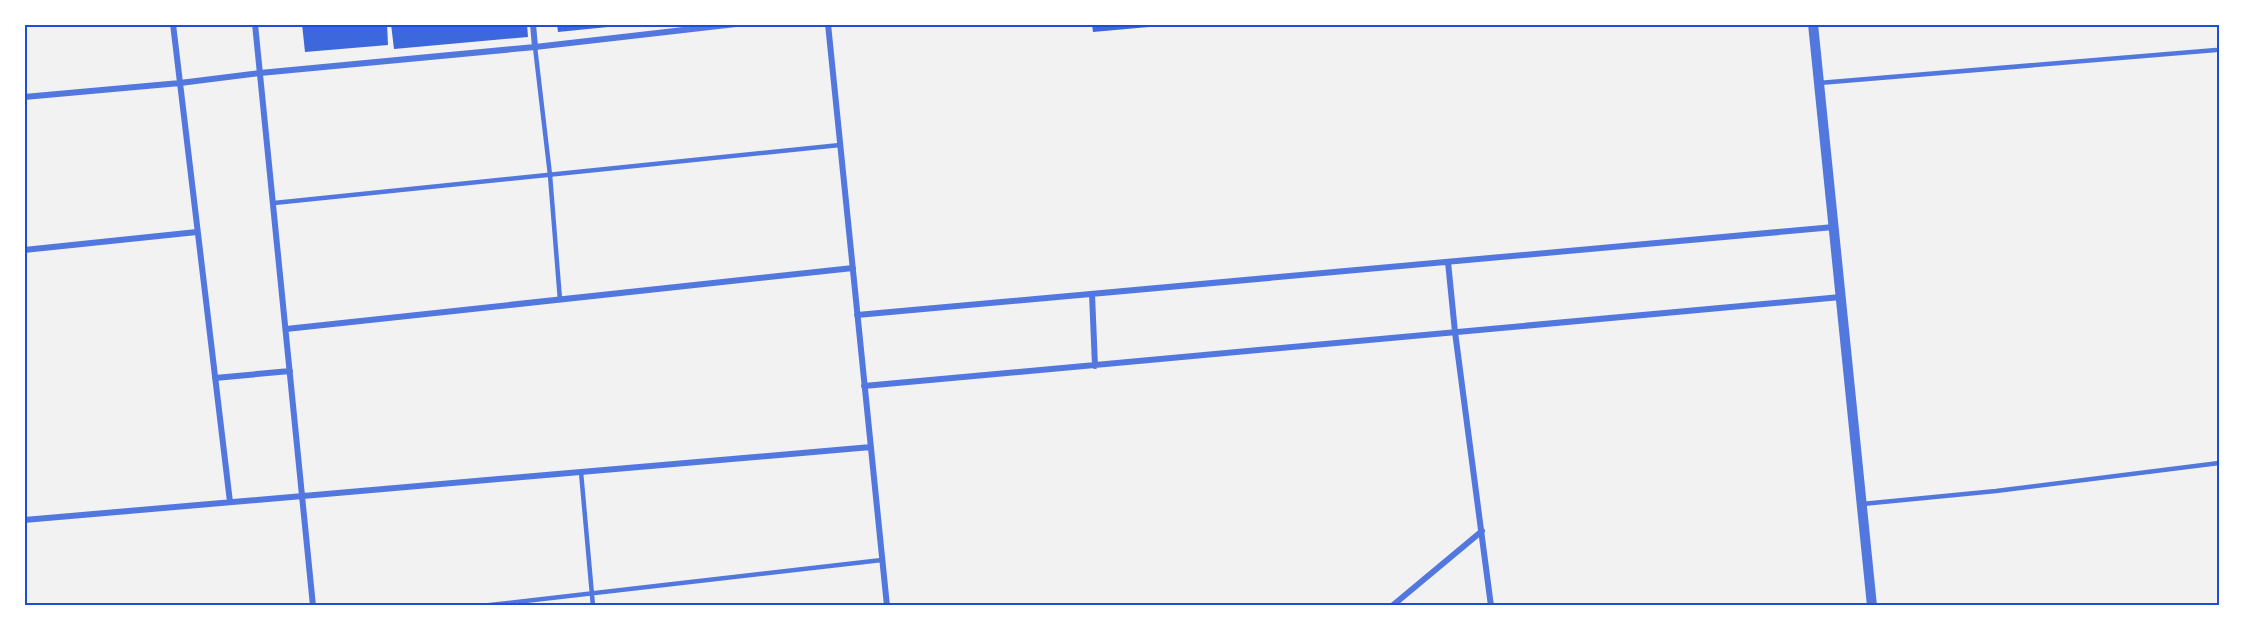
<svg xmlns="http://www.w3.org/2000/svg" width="2243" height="630" font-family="'Exo 2',sans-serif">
  <rect width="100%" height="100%" fill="#f2f2f2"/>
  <path fill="#3d67dc" d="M302,24H387L388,45L305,52Z
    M391,24H527L528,37L394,49Z
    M557,24H618V26L558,32Z
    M1092,24H1160V26L1093,32Z"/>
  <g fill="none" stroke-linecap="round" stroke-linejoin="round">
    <path stroke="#5277de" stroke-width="4.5" d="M535,47L550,175L560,300
      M1819,83L2216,50
      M274,203L840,145
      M581,472L593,606
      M1862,504L1996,491L2219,463
      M481,606L882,560"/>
    <path stroke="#5277de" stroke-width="6" d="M173,24L230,502
      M255,24L313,606
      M533,24L535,47
      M828,24L887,606
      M24,97L180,83L260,73L535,47L736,24
      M24,250L197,232
      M1448,262L1455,332L1491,606
      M1092,294L1095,366
      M857,315L1834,227
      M286,329L853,268
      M215,378L290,371
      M864,386L1841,297
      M24,520L871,447
      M1392,606L1482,531"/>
    <path stroke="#5277de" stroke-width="10" d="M1813,24L1872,606"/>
  </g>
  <rect width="2243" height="630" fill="none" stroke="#ffffff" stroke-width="51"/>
  <rect x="26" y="26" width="2192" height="578" fill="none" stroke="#1d4ed8" stroke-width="2"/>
</svg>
